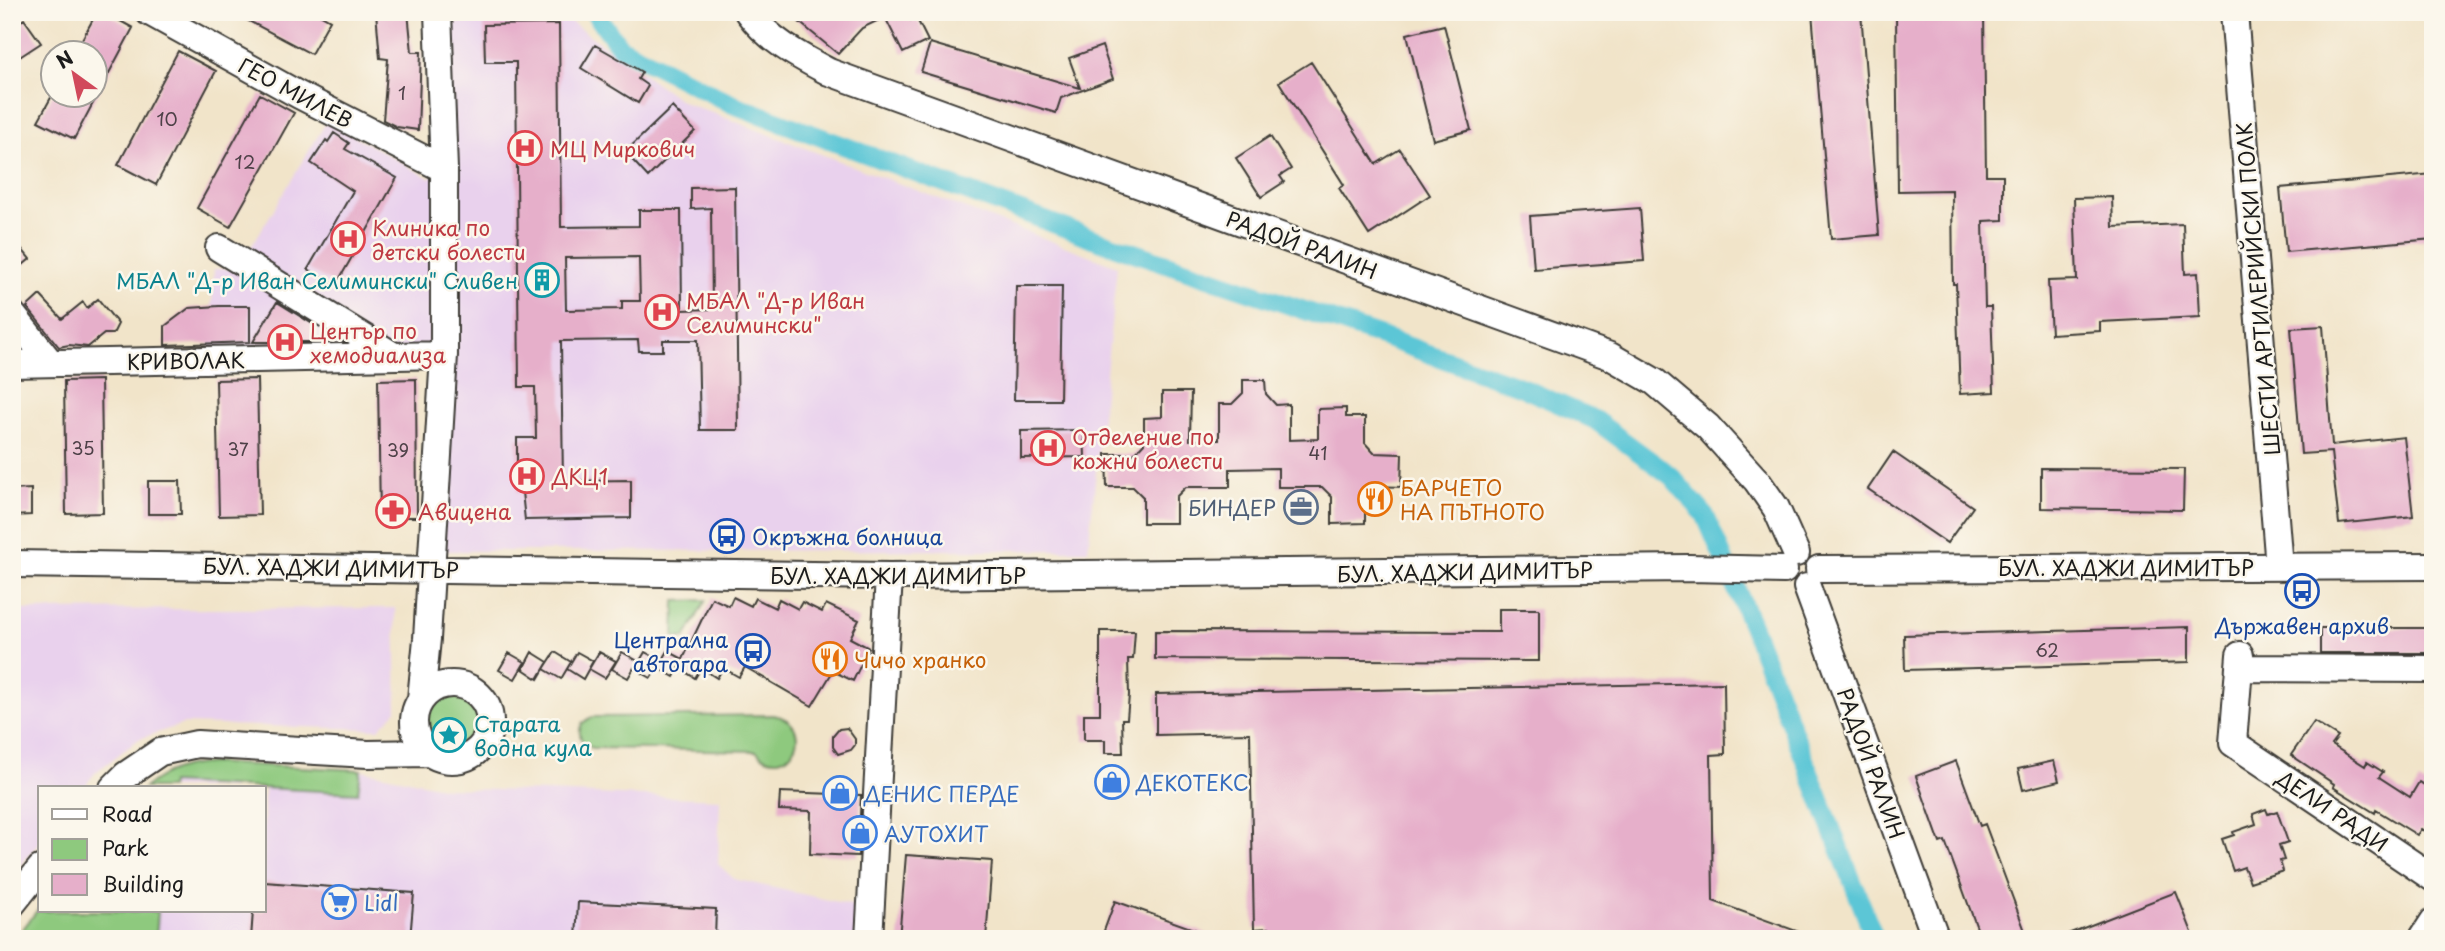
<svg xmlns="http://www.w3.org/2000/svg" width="2445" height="951" font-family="'Playpen Sans',sans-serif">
  <rect width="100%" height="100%" fill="#fbf7ec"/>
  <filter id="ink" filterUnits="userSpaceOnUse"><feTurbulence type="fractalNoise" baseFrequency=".0143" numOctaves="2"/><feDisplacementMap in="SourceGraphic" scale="14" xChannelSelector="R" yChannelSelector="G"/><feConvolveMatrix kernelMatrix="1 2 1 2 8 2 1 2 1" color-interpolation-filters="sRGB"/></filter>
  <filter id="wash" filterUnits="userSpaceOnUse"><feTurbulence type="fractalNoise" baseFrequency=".00686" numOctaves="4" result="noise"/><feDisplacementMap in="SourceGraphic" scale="28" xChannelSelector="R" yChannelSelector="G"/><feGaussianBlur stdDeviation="1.57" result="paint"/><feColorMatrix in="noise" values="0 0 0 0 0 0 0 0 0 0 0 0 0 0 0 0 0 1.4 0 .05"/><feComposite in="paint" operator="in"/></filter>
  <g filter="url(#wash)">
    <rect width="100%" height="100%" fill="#f1e4c9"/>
    <path fill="#e9d1ed" d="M475,12H557L683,102L1117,266L1088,550L432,551L444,355L209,360L214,269H238L327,121L429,178L444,169L439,28L459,22Z
      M395,608L397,710L379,729L183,724L139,739L96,772L83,788H40V841L12,876V610Z
      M214,763L361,770L446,788L720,799L718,864L734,879L860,907L857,939H15L40,907V911H264V788H144L171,770L192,764Z"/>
    <path fill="#8ec97e" stroke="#55724d" stroke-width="2" d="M706,600L685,638L674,637L675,601Z
      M420 722a32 32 0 1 1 64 0a32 32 0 1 1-64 0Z
      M774,715C819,724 789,782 756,751L592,748C576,741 575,723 593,717Z
      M214,763L361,770L358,793L171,783L170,788H144C166,770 186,764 214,763Z
      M40,907V911H158L156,939H15Z"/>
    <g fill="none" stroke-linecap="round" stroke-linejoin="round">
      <path stroke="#5bc6d6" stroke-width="19" d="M594,12L620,47L732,104L1100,241L1377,335L1521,387L1595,420L1671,476L1705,515L1752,626L1875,939"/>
    </g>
    <g id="blocks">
      <path fill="#e6afca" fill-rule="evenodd" d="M97,12H104L133,28L74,139L38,121L53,94H94V52H75Z
        M232,12H316L330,20L311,54Z
        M376,12H408L412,52H421L418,130L397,127L383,120L388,59L380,58Z
        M787,12H907L911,20L916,17L928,41L903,53L885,17L862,28L838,54Z
        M1812,12H1861L1879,235L1831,239Z
        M1896,12H1984L1986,175H2003V220L1983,221L1985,307H1991L1994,392L1960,394L1956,284H1953L1952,190L1898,191Z
        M24,19L41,43L12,62V27Z
        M559,24L561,227L639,226V210H681L682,310L712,309L711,208L691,209V188L735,187L738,430H700L698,340H663V351H639L638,340L561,341L563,481L631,480V518L525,520L522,492H517V438H536L535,387H519L516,62H485L484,25ZM639,257L640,301H622V309L566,310L565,258Z
        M1444,25L1471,130L1433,140L1407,34Z
        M930,43L1080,88L1069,58L1102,46L1113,79L1061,98L1056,113L921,72Z
        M595,45L642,72L638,79L648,86L638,103L581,68Z
        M178,51L216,71L156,185L118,165Z
        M1311,62L1376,164L1400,149L1430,195L1369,235L1339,188L1344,185L1279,82Z
        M260,94L294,113L230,227L197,208Z
        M672,107L695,131L648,177L625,152Z
        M334,133L349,143L345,149L397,178L336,285L308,269L353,191L311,163L326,140L328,142Z
        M1270,136L1291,169L1280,176L1284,182L1261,197L1236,158Z
        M2433,174V239L2286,252L2280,188Z
        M2112,197L2113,227L2183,224L2185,274L2198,273L2200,317L2100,322V331L2051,334L2048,281L2077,280L2074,198Z
        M1640,208L1644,261L1534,269L1530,216Z
        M12,237L30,259L12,274Z
        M1016,286H1062L1060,400H1014Z
        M40,295L62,319L83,302L87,308L98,299L118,324L113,334H104L88,347L69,345L59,347L27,307Z
        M277,302L314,325L312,342H253Z
        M219,306H250V342L165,345V326L189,308Z
        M2323,326L2332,445L2404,437L2413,516L2339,524L2331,452L2301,454L2291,328Z
        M257,379L260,515L219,516L216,380Z
        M416,379L417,517H380L378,380Z
        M101,380L103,513L66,514L64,381Z
        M1243,380H1265L1266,394L1276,405L1289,404V440L1318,439V409L1346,408V417H1365V443L1374,453L1402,454L1401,487L1375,486L1365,497V523L1332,524V497L1322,487H1278V468L1230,469V487H1186L1176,497V523H1143V497L1133,487H1107L1106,454H1134L1144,443V418L1162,417V392H1191L1190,440H1219V404H1232L1243,393Z
        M1084,430L1085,457L1021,458V431Z
        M1893,452L1973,507L1947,543L1868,489Z
        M2041,468L2184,469L2183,510L2041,508Z
        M148,481H180L181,514H148Z
        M31,489V515L12,516V490Z
        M733,597L751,606L755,598L775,608L779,599L798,609L802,602L822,612L826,604L859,620L850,638L869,648L853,681L833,671L812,706L745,667L739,677L723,668L717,678L701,668L695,678L679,668L674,677L658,668L668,651L683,659L712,598L729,606Z
        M1499,609H1539V661L1155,659V631L1499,632Z
        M2189,627V662L1905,670L1904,635Z
        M2320,628H2433V653H2320Z
        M1100,631H1135L1133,659H1128L1129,695L1127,719H1122L1123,753H1105V740H1084V714H1100Z
        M532,652L548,662L538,679L523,669Z
        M555,652L571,662L561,679L544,669Z
        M577,652L593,661L583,679L567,669Z
        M599,652L616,661L605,678L589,669Z
        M622,652L638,661L628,678L612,669Z
        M645,652L661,661L651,678L635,669Z
        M509,653L525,662L515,679L499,670Z
        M1724,683L1725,754L1711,755L1713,901L1813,937L1812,939H1269V928L1254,929L1250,733L1156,735V694Z
        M2314,722L2338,737L2332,745L2365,766L2367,762L2383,772L2379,777L2410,797L2419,782L2433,790V837L2421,829L2417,835L2376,810L2375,813L2333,787L2334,784L2291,755Z
        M847,728L855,739V745L851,750L838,754L833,747V736L839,729Z
        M1956,761L1980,826L1985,824L2028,939H1981L1945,841L1940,843L1916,776Z
        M2054,761L2059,781L2023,790L2018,769Z
        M780,792L861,795L858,856L810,854L811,811L779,810Z
        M2266,809L2268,814L2277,811L2288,842L2279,845L2284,860L2280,861L2283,871L2250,882L2244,867L2233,871L2222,839L2234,835L2233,832L2256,824L2253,814Z
        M906,855L992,861L986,939H899Z
        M264,882L414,893L410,939H251L253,911H264Z
        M2176,892L2193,935L2183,939H2055Z
        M1115,901L1216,937L1215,939H1101Z
        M578,902L716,909L715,939H576Z"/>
    </g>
  </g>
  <g filter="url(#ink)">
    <use href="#blocks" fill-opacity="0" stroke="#3c3a36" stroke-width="2"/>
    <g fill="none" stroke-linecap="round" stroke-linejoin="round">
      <g stroke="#3c3a36" stroke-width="30">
        <path id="minor" d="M149,12L299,95L444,169
          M748,12C768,40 799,56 829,72L1610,356L1655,382L1708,427L1757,481L1776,508L1796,553
          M2234,12L2279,567
          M219,248L394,356
          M12,314L50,362
          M12,364L444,355
          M12,564L889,576L1689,568L1784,570
          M1819,569L2433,566
          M1807,587L1936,939
          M2240,655L2233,743L2433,878
          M2240,668L2433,669
          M414 722a38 38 0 1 1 76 0a38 38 0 1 1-76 0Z
          M421,699L427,639L444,355V169L438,12
          M113,788L126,775L160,752L197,744L368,754L429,753
          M12,904L40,869
          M869,939L889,576
          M2422,939L2433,922"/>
      </g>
      <use href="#minor" stroke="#fff" stroke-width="26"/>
    </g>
  </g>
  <defs>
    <g id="hospital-ring" transform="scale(1.75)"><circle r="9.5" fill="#fbf7ec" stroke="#e0444e" stroke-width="1.5"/><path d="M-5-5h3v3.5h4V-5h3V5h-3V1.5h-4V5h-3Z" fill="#e0444e"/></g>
    <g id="building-ring" transform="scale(1.75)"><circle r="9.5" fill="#fbf7ec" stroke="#0f9aa8" stroke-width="1.5"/><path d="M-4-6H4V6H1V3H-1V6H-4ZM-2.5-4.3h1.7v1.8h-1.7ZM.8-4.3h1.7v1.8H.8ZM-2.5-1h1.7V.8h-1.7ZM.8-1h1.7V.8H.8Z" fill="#0f9aa8"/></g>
    <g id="restaurant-ring" transform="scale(1.75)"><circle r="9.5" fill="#fbf7ec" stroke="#e8710a" stroke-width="1.5"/><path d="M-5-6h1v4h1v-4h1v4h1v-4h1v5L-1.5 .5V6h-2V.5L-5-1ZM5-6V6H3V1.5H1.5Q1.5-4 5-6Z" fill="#e8710a"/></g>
    <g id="office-ring" transform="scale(1.75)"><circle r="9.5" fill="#fbf7ec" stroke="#5c6f8a" stroke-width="1.5"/><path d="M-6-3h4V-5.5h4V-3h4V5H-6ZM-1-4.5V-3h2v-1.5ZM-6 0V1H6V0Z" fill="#5c6f8a"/></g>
    <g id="pharmacy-ring" transform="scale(1.75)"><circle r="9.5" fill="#fbf7ec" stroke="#e0444e" stroke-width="1.5"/><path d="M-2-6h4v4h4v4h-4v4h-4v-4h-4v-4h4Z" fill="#e0444e"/></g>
    <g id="bus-ring" transform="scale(1.75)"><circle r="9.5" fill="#fbf7ec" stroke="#1a4fb4" stroke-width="1.5"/><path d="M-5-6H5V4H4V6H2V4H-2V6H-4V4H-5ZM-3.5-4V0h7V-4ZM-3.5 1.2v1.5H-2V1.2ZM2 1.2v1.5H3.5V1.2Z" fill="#1a4fb4"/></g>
    <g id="sight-ring" transform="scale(1.75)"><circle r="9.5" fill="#fbf7ec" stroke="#0f9aa8" stroke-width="1.5"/><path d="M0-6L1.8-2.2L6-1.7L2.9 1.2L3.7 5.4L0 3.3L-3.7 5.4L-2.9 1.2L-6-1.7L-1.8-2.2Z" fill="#0f9aa8"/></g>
    <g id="shop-ring" transform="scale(1.75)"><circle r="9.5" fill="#fbf7ec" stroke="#3f7fe0" stroke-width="1.5"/><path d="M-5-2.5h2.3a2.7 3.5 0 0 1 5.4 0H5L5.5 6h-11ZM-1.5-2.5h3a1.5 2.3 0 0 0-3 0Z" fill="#3f7fe0"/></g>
    <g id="supermarket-ring" transform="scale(1.75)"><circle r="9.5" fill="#fbf7ec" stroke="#3f7fe0" stroke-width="1.5"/><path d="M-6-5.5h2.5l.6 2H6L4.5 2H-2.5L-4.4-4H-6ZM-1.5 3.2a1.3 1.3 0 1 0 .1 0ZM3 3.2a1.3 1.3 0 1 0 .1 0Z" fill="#3f7fe0"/></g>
  </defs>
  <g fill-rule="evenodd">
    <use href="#hospital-ring" x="525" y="148"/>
    <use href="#hospital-ring" x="348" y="239"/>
    <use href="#building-ring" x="542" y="280"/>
    <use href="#hospital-ring" x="662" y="312"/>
    <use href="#hospital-ring" x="285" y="342"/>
    <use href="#hospital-ring" x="1048" y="448"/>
    <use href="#hospital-ring" x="527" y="476"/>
    <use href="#restaurant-ring" x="1375" y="499"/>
    <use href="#office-ring" x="1301" y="507"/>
    <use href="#pharmacy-ring" x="393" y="511"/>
    <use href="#bus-ring" x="727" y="536"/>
    <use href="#bus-ring" x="2302" y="591"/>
    <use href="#bus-ring" x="753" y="651"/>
    <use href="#restaurant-ring" x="830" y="659"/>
    <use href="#sight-ring" x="449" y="735"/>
    <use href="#shop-ring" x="1112" y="782"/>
    <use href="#shop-ring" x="840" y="793"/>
    <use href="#shop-ring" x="860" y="833"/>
    <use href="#supermarket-ring" x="339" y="902"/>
  </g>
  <g text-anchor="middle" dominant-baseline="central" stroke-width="5" stroke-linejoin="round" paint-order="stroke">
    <g font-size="18" fill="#4e4148">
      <text x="402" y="92">1</text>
      <text x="167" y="118">10</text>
      <text x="245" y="161">12</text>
      <text x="83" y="447">35</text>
      <text x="238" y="448">37</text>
      <text x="398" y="449">39</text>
      <text x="1318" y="452">41</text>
      <text x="2047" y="649">62</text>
    </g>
    <g font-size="21" fill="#1c1c1c" stroke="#fbf7ec">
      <text transform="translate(296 92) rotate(28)">ГЕО МИЛЕВ</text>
      <text transform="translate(1302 244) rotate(20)">РАДОЙ РАЛИН</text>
      <text transform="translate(2257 289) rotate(-95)">ШЕСТИ АРТИЛЕРИЙСКИ ПОЛК</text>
      <text transform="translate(186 360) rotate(-1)">КРИВОЛАК</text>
      <text transform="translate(331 567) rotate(1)">БУЛ. ХАДЖИ ДИМИТЪР</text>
      <text x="2126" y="567">БУЛ. ХАДЖИ ДИМИТЪР</text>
      <text transform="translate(1465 571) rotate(-1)">БУЛ. ХАДЖИ ДИМИТЪР</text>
      <text x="898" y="575">БУЛ. ХАДЖИ ДИМИТЪР</text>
      <text transform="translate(1872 763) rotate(70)">РАДОЙ РАЛИН</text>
      <text transform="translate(2333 810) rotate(34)">ДЕЛИ РАДИ</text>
    </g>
    <g font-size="21" fill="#be3a42" stroke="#fbf7ec" text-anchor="start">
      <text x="550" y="148">МЦ Миркович</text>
      <text x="372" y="227">Клиника по<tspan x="372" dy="24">детски болести</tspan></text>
      <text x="686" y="300">МБАЛ "Д-р Иван<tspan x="686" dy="24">Селимински"</tspan></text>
      <text x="310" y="330">Център по<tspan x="310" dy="24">хемодиализа</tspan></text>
      <text x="1072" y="436">Отделение по<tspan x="1072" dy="24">кожни болести</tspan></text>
      <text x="552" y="476">ДКЦ1</text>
      <text x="418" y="511">Авицена</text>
    </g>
    <g font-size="21" fill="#0d838f" stroke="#fbf7ec" text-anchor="end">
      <text x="518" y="280">МБАЛ "Д-р Иван Селимински" Сливен</text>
      <text x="474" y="723" text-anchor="start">Старата<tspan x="474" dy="24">водна кула</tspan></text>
    </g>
    <g font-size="21" fill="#c56008" stroke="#fbf7ec" text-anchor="start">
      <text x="1400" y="487">БАРЧЕТО<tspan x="1400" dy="24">НА ПЪТНОТО</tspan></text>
      <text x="854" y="659">Чичо хранко</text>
    </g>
    <g font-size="21" fill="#4e5e75" stroke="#fbf7ec" text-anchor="end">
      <text x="1276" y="507">БИНДЕР</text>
    </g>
    <g font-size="21" fill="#164399" stroke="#fbf7ec" text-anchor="start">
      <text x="752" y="536">Окръжна болница</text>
      <text x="2302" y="625" text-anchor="middle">Държавен архив</text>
      <text x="728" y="639" text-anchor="end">Централна<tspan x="728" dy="24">автогара</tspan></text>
    </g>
    <g font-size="21" fill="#366cbe" stroke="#fbf7ec" text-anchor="start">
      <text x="1136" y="782">ДЕКОТЕКС</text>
      <text x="864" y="793">ДЕНИС ПЕРДЕ</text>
      <text x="884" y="833">АУТОХИТ</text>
      <text x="364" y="902">Lidl</text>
    </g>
  </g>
  <rect width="2445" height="951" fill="none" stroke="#fbf7ec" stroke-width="42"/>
  <rect x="38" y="786" width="228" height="126" fill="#fbf7ec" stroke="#a29f99" stroke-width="2"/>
  <rect x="52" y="809" width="35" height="10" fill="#ffffff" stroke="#a29f99" stroke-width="2"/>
  <text x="102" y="822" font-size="21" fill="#1c1c1c">Road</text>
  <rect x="52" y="839" width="35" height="21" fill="#8ec97e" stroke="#a29f99" stroke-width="2"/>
  <text x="102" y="856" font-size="21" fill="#1c1c1c">Park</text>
  <rect x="52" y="874" width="35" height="21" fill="#e6afca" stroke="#a29f99" stroke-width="2"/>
  <text x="102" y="892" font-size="21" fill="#1c1c1c">Building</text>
  <g transform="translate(74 74) rotate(327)"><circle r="33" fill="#fbf7ec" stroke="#a29f99" stroke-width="2"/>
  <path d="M0-5L12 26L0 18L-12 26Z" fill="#d1495b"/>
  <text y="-10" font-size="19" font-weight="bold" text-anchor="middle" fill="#1c1c1c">N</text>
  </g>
</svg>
